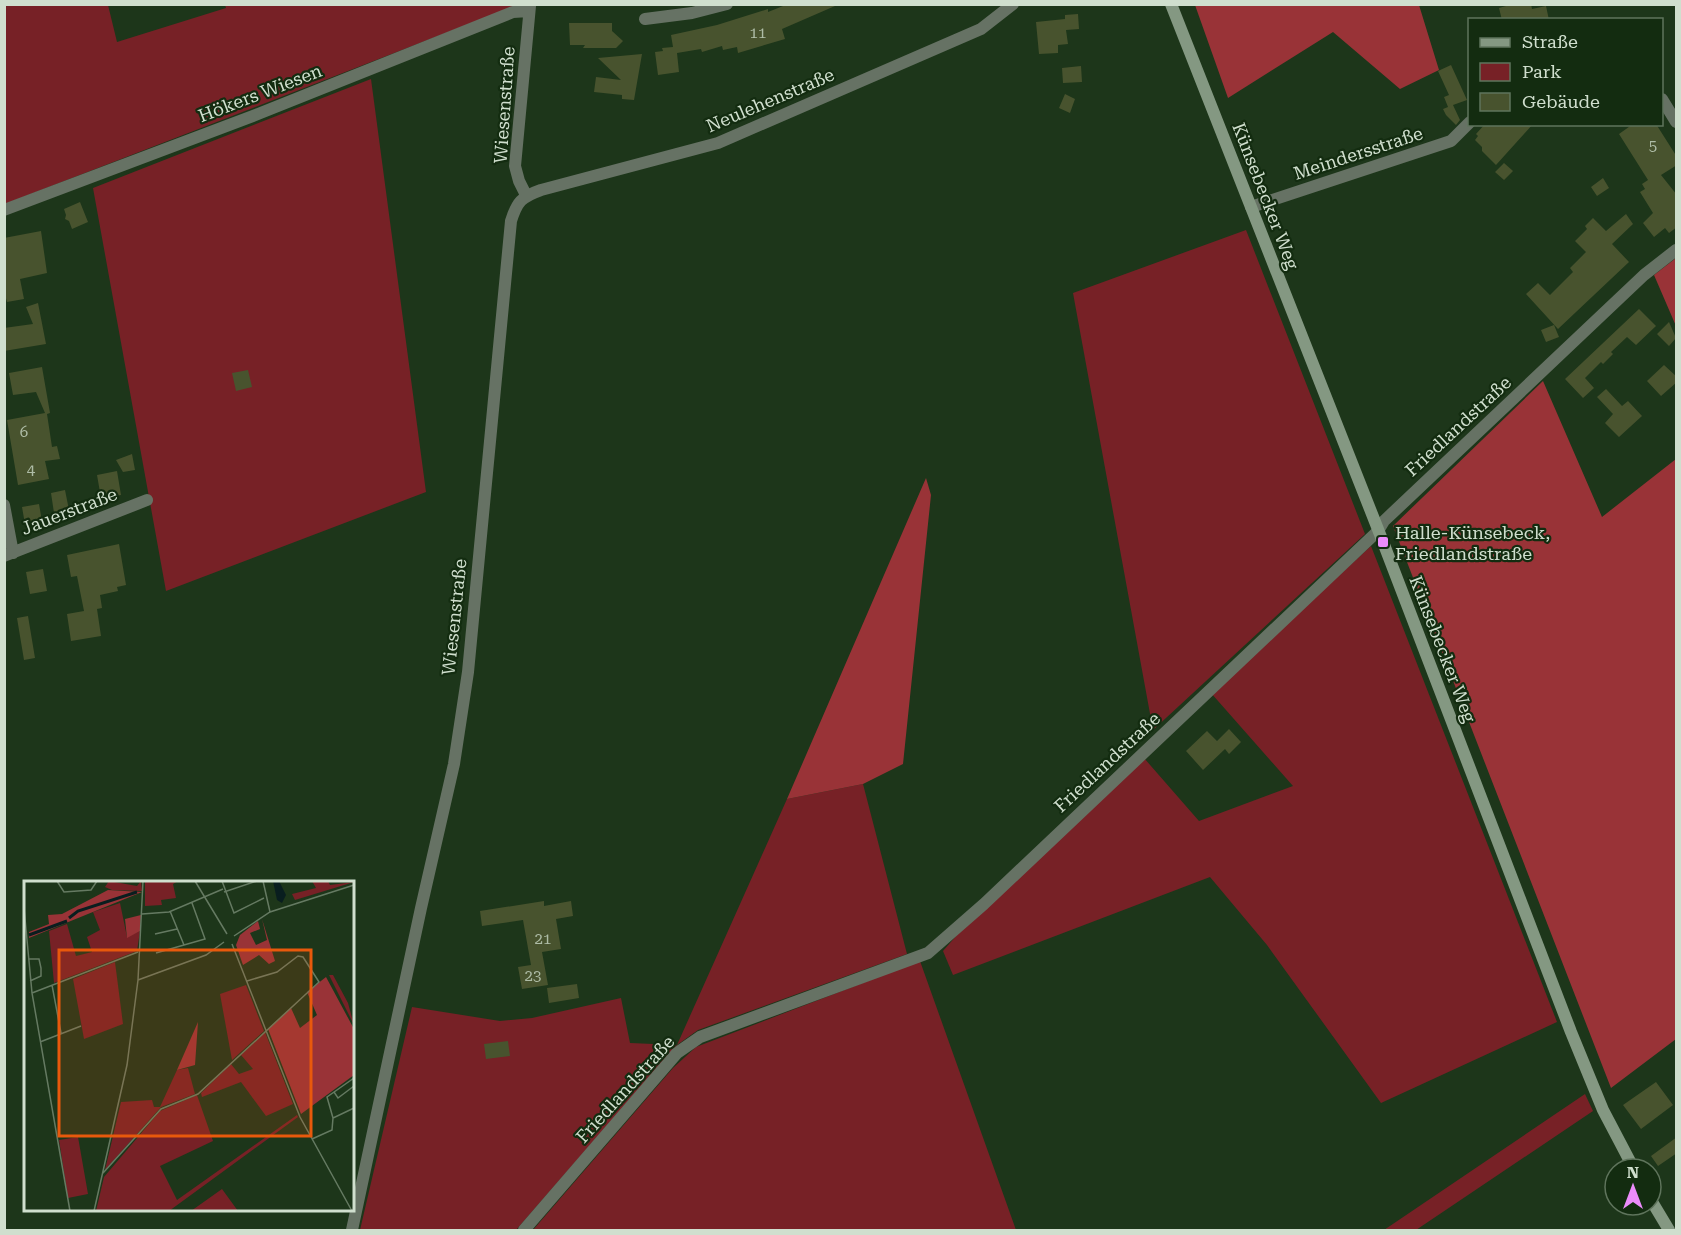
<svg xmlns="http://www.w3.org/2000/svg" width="1681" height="1235" font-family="'Roboto Serif',serif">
  <rect width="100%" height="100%" fill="#1d361a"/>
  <path fill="#772126" d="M5,5H108L117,42L226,8L225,5H518L5,204Z
    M371,79L426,492L166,591L93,188Z
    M1246,230L1365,534L1153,730L1073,293Z
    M1371,546L1557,1022L1381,1103L1267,945L1210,877L953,975L943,951L984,904L1144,758L1199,821L1293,786L1211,693Z
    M863,784L907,954L698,1030L677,1045L516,1230H360L412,1007L500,1021L532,1018L621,998L630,1043L677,1045L787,799Z
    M920,961L1016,1230H533L673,1068L696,1047Z
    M1585,1094L1593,1111L1416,1230H1384Z"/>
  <path fill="#993337" d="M1195,5H1419L1439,70L1400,89L1333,32L1228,98Z
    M1676,258V326L1654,275Z
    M1543,381L1602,517L1676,459V1039L1611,1088L1393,526Z
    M926,478L931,495L903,764L863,784L787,799Z"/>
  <path fill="#48532e" d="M788,4L835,6L782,29L785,39L738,53L737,47L723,50L722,46L702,52L701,49L677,53L679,72L658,75L655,52L663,51L662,48L673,47L671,35L717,25L768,9V12Z
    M1513,4H1531L1532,9L1546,6L1549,20H1502L1499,8Z
    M1078,14L1079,29L1066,30L1068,44L1058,45V53L1039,54L1036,22L1065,19V15Z
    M569,23H612V31L623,41L616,48H583L585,45H570Z
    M642,54L634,100L622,99V95L594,92L596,77L621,80L598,58Z
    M1451,65L1467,100L1453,105L1460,120L1456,125L1446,115L1443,109L1448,107L1444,97L1449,95L1438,71Z
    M1081,66L1082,82L1063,83L1062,68Z
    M1065,94L1075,99L1070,113L1059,108Z
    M1485,124H1533L1496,165L1482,151V147L1475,140L1478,136L1476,134Z
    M1633,124H1656L1677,157V165L1661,175L1677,195V227L1669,233L1665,228L1654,237L1643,223L1653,213L1640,192L1645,189L1642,184L1648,180L1619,134Z
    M1504,163L1513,171L1504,180L1495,172Z
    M1603,178L1609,188L1597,196L1591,187Z
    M80,202L88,222L72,229L69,221L65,219L66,215L64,209Z
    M1626,214L1633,224L1612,244L1629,262L1558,329L1526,294L1538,283L1550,295L1573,272L1570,268L1586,252L1575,241L1587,229L1585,226L1593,218L1606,231Z
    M41,231L47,273L20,279L24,299L7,302L4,291V238Z
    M38,303L46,344L4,351V328L33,324L26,307Z
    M1639,309L1656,326L1636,345L1627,337L1611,352L1613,354L1603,364L1601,362L1585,378L1594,388L1583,398L1565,379Z
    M1669,322L1676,338L1669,346L1657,334Z
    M1554,325L1559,337L1546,342L1541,330Z
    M1664,365L1677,377V382L1661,396L1647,381Z
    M42,367L50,413L47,414L52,447L57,446L60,459L45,461L49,479L18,485L7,420L45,413L36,392L13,395L9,373Z
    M248,370L252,387L236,391L232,373Z
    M1606,389L1622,406L1628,401L1642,416L1619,437L1605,423L1613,414L1597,397Z
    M132,454L135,470L123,472L116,460Z
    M117,471L121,495L101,498L97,475Z
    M65,490L69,510L54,513L51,493Z
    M39,504L43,527L26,530L22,507Z
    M119,544L126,585L117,587L118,591L100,595L102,608L97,609L101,636L71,641L67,614L84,611L77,576L71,577L67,555Z
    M43,569L47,591L30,594L26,572Z
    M28,616L35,658L24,660L17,618Z
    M1229,729L1241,742L1229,754L1225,749L1203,770L1186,751L1207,731L1217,741Z
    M544,901V906L571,901L573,916L556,919L561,949L542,952L548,985L522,989L518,967L531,965L523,920L482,926L480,911Z
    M577,984L579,998L549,1003L547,988Z
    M508,1041L510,1056L486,1059L484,1044Z
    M1656,1082L1673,1105L1641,1129L1623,1105Z
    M1677,1137V1153L1658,1166L1651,1156Z"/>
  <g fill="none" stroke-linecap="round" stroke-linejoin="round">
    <path stroke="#667264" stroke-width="12" d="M645,19L692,13L727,4
      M1662,99L1676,122
      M526,195L519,181L515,166L530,6
      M1251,207L1451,141L1470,122
      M4,210L258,114L513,12L529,11
      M4,505L13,553
      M4,556L147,500
      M352,1230L421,908L454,764L468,672L511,221C517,202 521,197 541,190L718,143L981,29L1013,4
      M524,1230L677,1053L700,1037L928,953L984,904L1378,531L1384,521L1644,275L1676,250"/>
    <path stroke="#849882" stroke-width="12" d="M1171,4L1383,542L1571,1032L1603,1110L1634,1169
      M1651,1200L1669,1230"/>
  </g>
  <rect fill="#ec8cfb" stroke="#132c10" stroke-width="2" x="1377" y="536" width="12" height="12" rx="3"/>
  <g text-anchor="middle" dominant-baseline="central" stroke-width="4.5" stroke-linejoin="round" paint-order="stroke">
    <g font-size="15" fill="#aebca6">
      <text x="758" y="33">11</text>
      <text x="1653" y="146">5</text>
      <text x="24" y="432">6</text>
      <text x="31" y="470">4</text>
      <text x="543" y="939">21</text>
      <text x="533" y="976">23</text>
    </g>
    <g font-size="18" fill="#d0dfce" stroke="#132c10">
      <text transform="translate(260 93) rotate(-21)">Hökers Wiesen</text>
      <text transform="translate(770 100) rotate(-23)">Neulehenstraße</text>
      <text transform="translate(504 105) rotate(-86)">Wiesenstraße</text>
      <text transform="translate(1358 153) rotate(-18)">Meindersstraße</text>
      <text transform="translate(1266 196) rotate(69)">Künsebecker Weg</text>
      <text transform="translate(1458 426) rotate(-43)">Friedlandstraße</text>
      <text transform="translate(69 511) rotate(-21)">Jauerstraße</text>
      <text transform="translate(454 617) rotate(-84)">Wiesenstraße</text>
      <text transform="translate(1443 649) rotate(69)">Künsebecker Weg</text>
      <text transform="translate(1107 762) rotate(-43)">Friedlandstraße</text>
      <text transform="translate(625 1089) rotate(-48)">Friedlandstraße</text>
    </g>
    <g font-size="18" fill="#d0dfce" stroke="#132c10" text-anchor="start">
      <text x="1395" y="532">Halle-Künsebeck,<tspan x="1395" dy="21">Friedlandstraße</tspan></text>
    </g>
  </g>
  <g transform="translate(24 881)">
    <rect width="330" height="330" fill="#1d361a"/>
    <path d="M85,0L113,5L117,0L118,10L88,9L81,6ZM121,0H154L149,3L152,17L137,19L138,24L121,25ZM288,0H304L306,4L330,1L271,19L268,13L292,7ZM96,22L103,56L116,50L113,70L30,102L25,50L43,43L52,75L68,71L63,56L76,49L69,31ZM91,81L99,143L60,158L49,98ZM305,94H309L324,122L330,144ZM222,104L240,150L208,179L196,113ZM241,151L269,223L242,235L217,201L178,216L177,212L207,183L215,193L229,188L217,174ZM164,187L171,213L137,226L81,289L97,221L128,219L130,226H136L153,189ZM173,214L189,260L136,285L153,319L273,234L274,236L145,330H72L80,296L136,230ZM54,256L64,313L44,317L35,259ZM198,308L214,330H167Z" fill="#772126"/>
    <path d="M84,9L118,11L5,57V51L25,43L24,34L38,33ZM117,34L116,50L103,57L101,38ZM238,38L251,80L245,83L235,74L219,84L212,64L216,54L234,40L236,48L226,52L232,64L243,59ZM302,96L330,148V194L277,233L244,148L267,127L276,147L293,134L283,111ZM174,141L171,184L153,189Z" fill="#993337"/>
    <path d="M249,0H255L262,14L258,22L253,19Z" fill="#091e1f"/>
    <path fill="none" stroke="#091e1f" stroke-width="3" d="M45,37L54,30L113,11M5,54L43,40"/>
    <path fill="none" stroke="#657a62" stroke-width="1.5" d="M33,0L40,11L67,9L73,0M171,0L203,53M198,0L210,32L240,17M239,0L246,31M200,11L233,0M0,27L8,112L46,330M146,30L160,64M118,33L145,31L199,8M131,53L153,48M210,55L246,31L330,4M208,63L276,236L328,330M132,72L181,58L168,22M4,78H15L17,87V95L6,100M114,99L182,74L200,61M28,104L37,152M8,112L114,71M16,161L57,145M310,211L314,217L330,205M309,237L303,216L330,197M288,258L308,249L309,237L330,227M79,292L137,228L174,213L295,101L279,76L274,75L253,91L223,100M70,330L103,184L114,99L119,0"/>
    <path fill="#e8590c" fill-opacity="0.15" stroke="#e8590c" stroke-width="3" d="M35,69H287V255H35Z"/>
    <rect width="330" height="330" fill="none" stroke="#d0dfce" stroke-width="3"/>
  </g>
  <rect width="1681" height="1235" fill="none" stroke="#d0dfce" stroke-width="12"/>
  <rect x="1468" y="18" width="195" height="108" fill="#132c10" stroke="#5f745c" stroke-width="1.5"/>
  <rect x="1480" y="38" width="30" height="9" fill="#849882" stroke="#5f745c" stroke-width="1.5"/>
  <text x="1522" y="48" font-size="18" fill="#d0dfce">Straße</text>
  <rect x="1480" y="63" width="30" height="18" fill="#772126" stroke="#5f745c" stroke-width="1.5"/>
  <text x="1522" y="78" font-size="18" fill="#d0dfce">Park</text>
  <rect x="1480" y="93" width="30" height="18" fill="#48532e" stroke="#5f745c" stroke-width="1.5"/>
  <text x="1522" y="108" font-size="18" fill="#d0dfce">Gebäude</text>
  <g transform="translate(1633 1187)"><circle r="28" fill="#132c10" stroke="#5f745c" stroke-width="1.5"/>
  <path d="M0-4.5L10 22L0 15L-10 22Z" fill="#ec8cfb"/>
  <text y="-9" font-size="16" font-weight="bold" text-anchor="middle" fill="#d0dfce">N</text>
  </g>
</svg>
